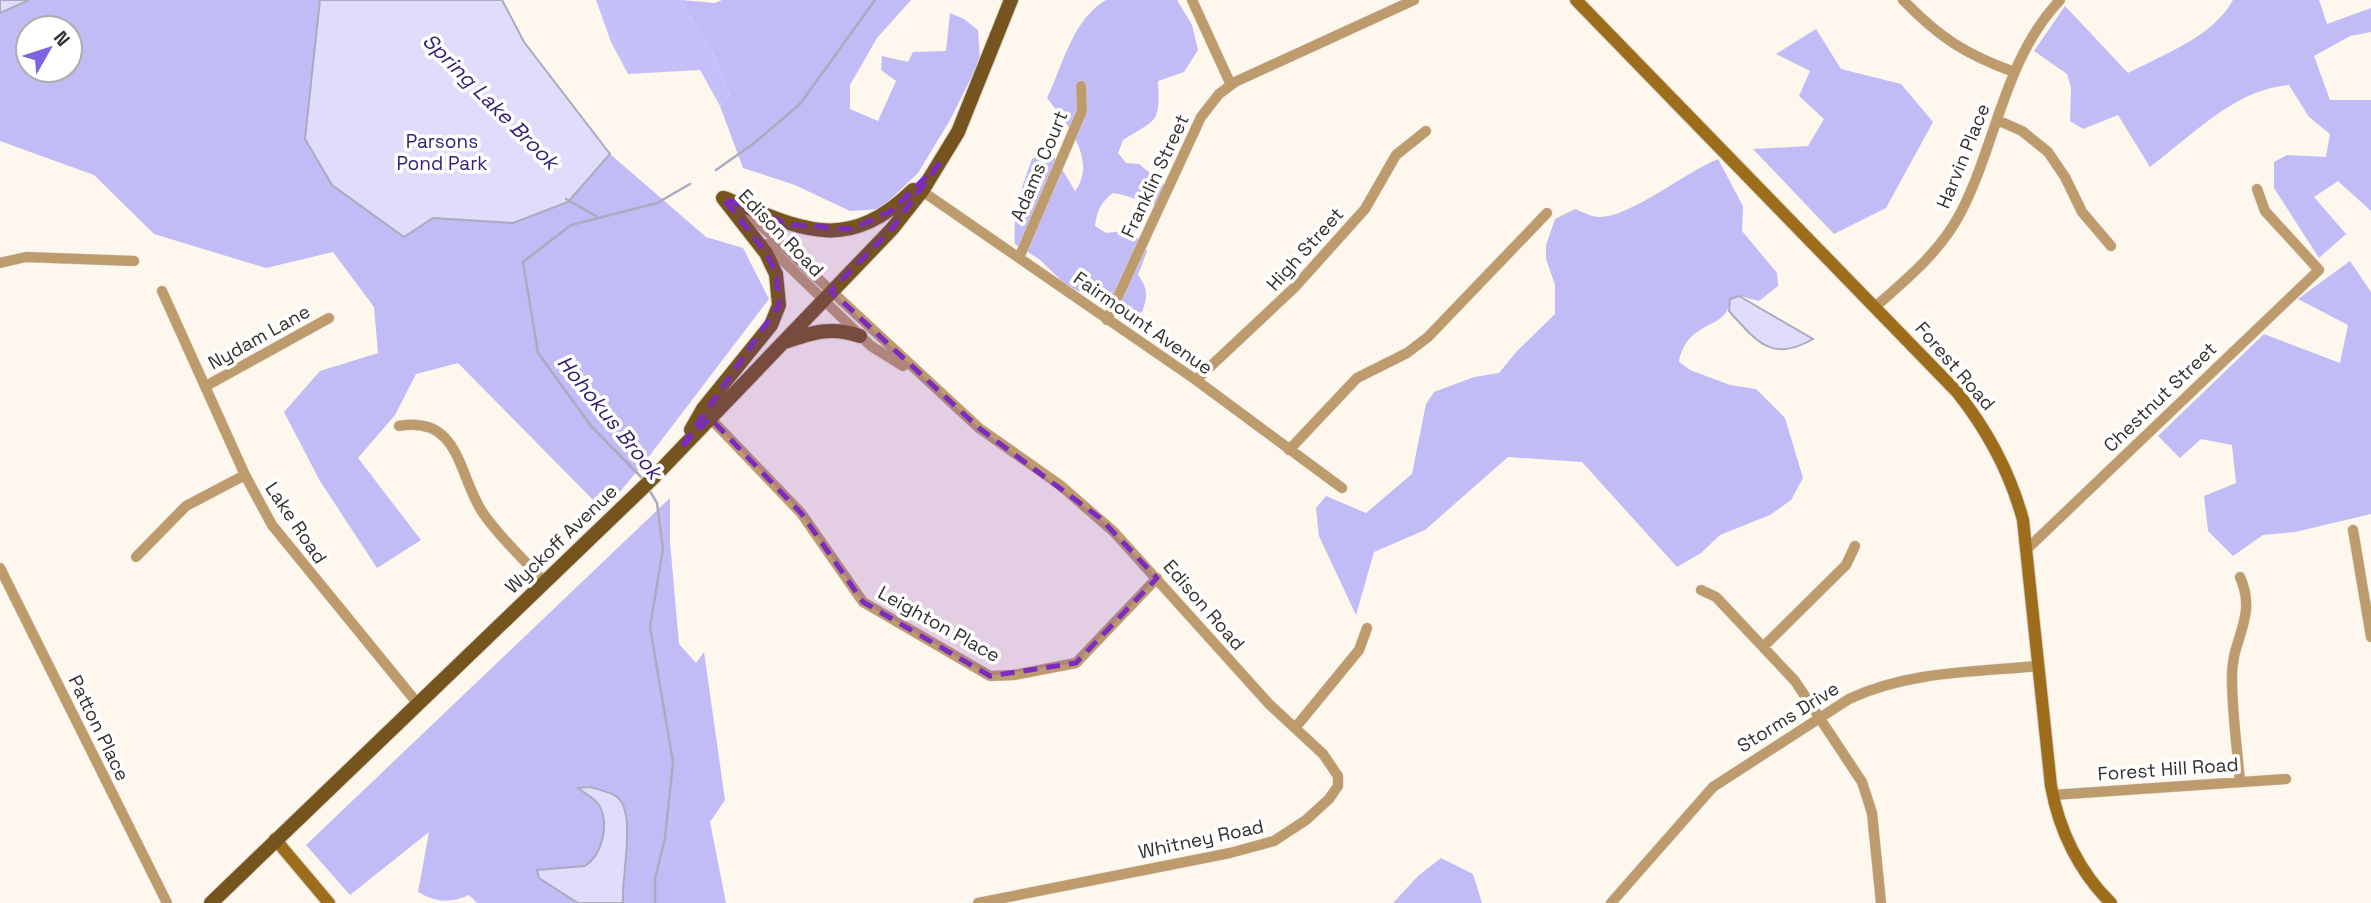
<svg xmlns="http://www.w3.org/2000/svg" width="2371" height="903" font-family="'Space Grotesk',sans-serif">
  <rect width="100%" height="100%" fill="#fef7ed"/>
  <path fill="#c6c0f9" d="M596,0H680L712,51L730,95L720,106L700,70L628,74L611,42Z"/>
  <path fill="#c1bbf6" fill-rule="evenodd" d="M29,0H320L305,139L332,185L404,237L433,218L513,223L568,202L610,154L706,237L743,248L769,299L644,463L604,511L458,363L416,374L395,415L358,458L421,540L377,568L320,481L284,412L320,371L378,353L374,307L333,252L266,268L154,234L94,175L0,141V13ZM28,28H70V70H28Z
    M680,0L715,3L722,0H911L877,38L850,85V109L878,121L896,81L881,70L882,56L908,62L913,52L946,51L950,13L964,19L978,30L980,60L950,120L918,173L880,209L850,211L795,185L743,168L720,106L730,95L712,51Z
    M1106,0H1177L1192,25L1198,50L1184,72L1158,81C1160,125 1157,118 1123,140L1118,153L1126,163L1139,164L1169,189L1166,203C1147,208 1133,195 1113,193C1101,202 1097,210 1095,226L1106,233L1132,230L1147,251L1138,275C1148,289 1148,296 1142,312L1130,317L1106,302L1068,287L1039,259L1015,244C1012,215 1022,186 1032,159L1045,153L1056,159L1075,191C1098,161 1067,123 1047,98C1063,65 1072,20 1106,0Z
    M2233,0H2319L2327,24L2371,8V32L2350,36L2314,56L2330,100H2371V211L2338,181L2314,197L2346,234L2319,258L2274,188V162L2287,155L2326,157L2330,134L2309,117L2289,85C2234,90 2193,135 2150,167L2118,115L2083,129L2070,121L2071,88L2067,74L2034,51L2065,6L2128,73C2164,54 2213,37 2233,0Z
    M1816,29L1841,69L1901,84L1933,122L1886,208L1834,234L1753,149L1808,146L1824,119L1799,96L1810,71L1776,54Z
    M1718,159L1743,206L1742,231L1777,273L1778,286L1759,301L1739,296L1730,299C1729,331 1687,318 1679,362L1690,370L1730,385L1756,389L1785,418L1803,478L1791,500L1770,515L1720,535L1701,553L1677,567L1582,462L1508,457L1425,530L1374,552L1356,615L1319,536L1316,508L1326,496L1366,513L1412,474L1426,404L1434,392L1474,377L1499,373L1517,351L1555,314V285L1546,259V245L1555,219L1575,209C1583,212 1593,218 1601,217C1631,216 1686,172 1718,159Z
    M2350,261L2371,292V514L2295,532L2263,535L2233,556L2208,531L2204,496L2236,483L2232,445L2201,439L2180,458L2158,436L2264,334L2340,363L2348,325L2298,299Z
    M670,498V542L679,644L696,663L704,652L725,800L710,822L726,903H477L469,895C451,903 436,903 418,892L429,832L350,895L306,845Z
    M1441,858L1473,874L1482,903H1393L1418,876Z"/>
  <path fill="#dfddfb" stroke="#acaabe" stroke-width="2" d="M0,0H29L0,13Z
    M320,0H502L524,42L610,154L568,202L513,223L433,218L404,237L332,185L305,139Z
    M1739,296L1813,339C1772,363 1757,342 1729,311L1730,299Z
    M591,787C599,790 611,792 617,797C637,812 621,878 623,903H578L539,878L537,870L585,866C602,855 610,824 599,805C595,798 584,793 578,788Z"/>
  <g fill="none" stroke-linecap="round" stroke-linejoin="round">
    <path stroke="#acaabe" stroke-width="2.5" d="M716,170L753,144L800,104L875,0
      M566,199L596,216
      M643,479L591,426L538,353L523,262L571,225L657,203L690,184
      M648,488L657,503L663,549L650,627L673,762L665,838L655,879V903"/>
    <g stroke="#dad4cb" stroke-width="11">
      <path id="street" d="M1192,0L1231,85
        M1903,0C1940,38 1965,54 2014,72
        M1997,120L2022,131L2048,152L2065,177L2082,212L2111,246
        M922,191L1196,380L1342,488
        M737,208L758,223L979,428L1060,485L1114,532L1269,704L1323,754L1338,776V786L1329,799L1306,820L1274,841L1230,853L978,903
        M766,244L871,346L903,366
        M1019,258L1082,111L1081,86
        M0,263L26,257L134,261
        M162,291L245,475L272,525L418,704
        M1875,307C1907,279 1941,251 1961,212C1997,142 2004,59 2060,0
        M1107,320L1201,117L1219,94L1235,82L1414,0
        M1196,380L1295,287L1365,209L1396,155L1426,131
        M206,386L329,318
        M710,418L801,513L863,602L990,676L1014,675L1076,663L1157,578
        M399,426C461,415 458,477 483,513C500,538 524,559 544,582
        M1289,450L1357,378L1407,353L1428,337L1547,213
        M2353,530L2371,637
        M2026,550L2319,270L2265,211L2257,189
        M136,557L186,506L245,475
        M0,568L167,903
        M2240,577C2258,618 2231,638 2232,678C2232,712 2237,747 2240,782
        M1701,590L1716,597L1795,681L1862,782L1872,813L1881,903
        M1764,646L1846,565L1855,546
        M1295,728L1359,650L1367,628
        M2053,795L2286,779
        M1611,903L1713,787L1849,699C1908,671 1975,672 2038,666"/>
    </g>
    <g stroke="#dad4cb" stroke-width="14">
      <path id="secondary" d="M1576,0L1957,392C1988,431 2010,472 2023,520L2051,786C2059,830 2079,872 2111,903
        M275,839L329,903"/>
    </g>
    <g stroke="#dad4cb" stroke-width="16">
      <path id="primary" d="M724,198C800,228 845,256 913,190
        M785,342C813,332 832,326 860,336
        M691,430L703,409L771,325L779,305L776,274L766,253L723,198
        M211,903L652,479L892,229L922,191L958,132L1011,0"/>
    </g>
    <use href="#street" stroke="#bd9b6d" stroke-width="10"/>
    <use href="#secondary" stroke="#9e6d1b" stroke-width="12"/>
    <use href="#primary" stroke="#76541e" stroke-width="14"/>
  </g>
  <path fill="#7b2cbf" fill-opacity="0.2" stroke="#7b2cbf" stroke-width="5" stroke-dasharray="14 9" stroke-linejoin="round" d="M939,164L892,229L831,291L979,428L1100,518L1157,578L1076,663L990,676L863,602L801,513L710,418L680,449L779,305L776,274L766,253L723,198L787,224L851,229L891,211Z"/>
  <g text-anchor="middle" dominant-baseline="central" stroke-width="7" stroke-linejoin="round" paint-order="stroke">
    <g font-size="19" fill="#372174" stroke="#fff">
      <text x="442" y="141">Parsons<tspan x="442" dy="22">Pond Park</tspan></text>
    </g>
    <g font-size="19" fill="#35322e" stroke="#fff">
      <text transform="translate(1963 156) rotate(-68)">Harvin Place</text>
      <text transform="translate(1039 166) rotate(-67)">Adams Court</text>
      <text transform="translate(1155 176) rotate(-65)">Franklin Street</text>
      <text transform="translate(781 233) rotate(46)">Edison Road</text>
      <text transform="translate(1305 249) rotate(-48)">High Street</text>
      <text transform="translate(1143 323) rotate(35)">Fairmount Avenue</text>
      <text transform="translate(259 337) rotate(-29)">Nydam Lane</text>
      <text transform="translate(1955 366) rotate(49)">Forest Road</text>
      <text transform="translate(2160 397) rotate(-44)">Chestnut Street</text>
      <text transform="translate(296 523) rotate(56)">Lake Road</text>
      <text transform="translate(561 539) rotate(-44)">Wyckoff Avenue</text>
      <text transform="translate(1204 605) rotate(49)">Edison Road</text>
      <text transform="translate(939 624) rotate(29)">Leighton Place</text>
      <text transform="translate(1788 717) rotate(-32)">Storms Drive</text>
      <text transform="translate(99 728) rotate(64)">Patton Place</text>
      <text transform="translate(2168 769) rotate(-4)">Forest Hill Road</text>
      <text transform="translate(1201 839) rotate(-12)">Whitney Road</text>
    </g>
    <g font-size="21" font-style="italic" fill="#341d70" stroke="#fff">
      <text transform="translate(491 101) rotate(45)">Spring Lake Brook</text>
      <text transform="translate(610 417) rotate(51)">Hohokus Brook</text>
    </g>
  </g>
  <g transform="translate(49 49) rotate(51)"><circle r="33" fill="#ffffff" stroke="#aeadab" stroke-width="2"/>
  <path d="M0-5L12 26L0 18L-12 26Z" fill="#7e65e0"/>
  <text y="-10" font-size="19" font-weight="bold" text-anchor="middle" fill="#35322e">N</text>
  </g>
</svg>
